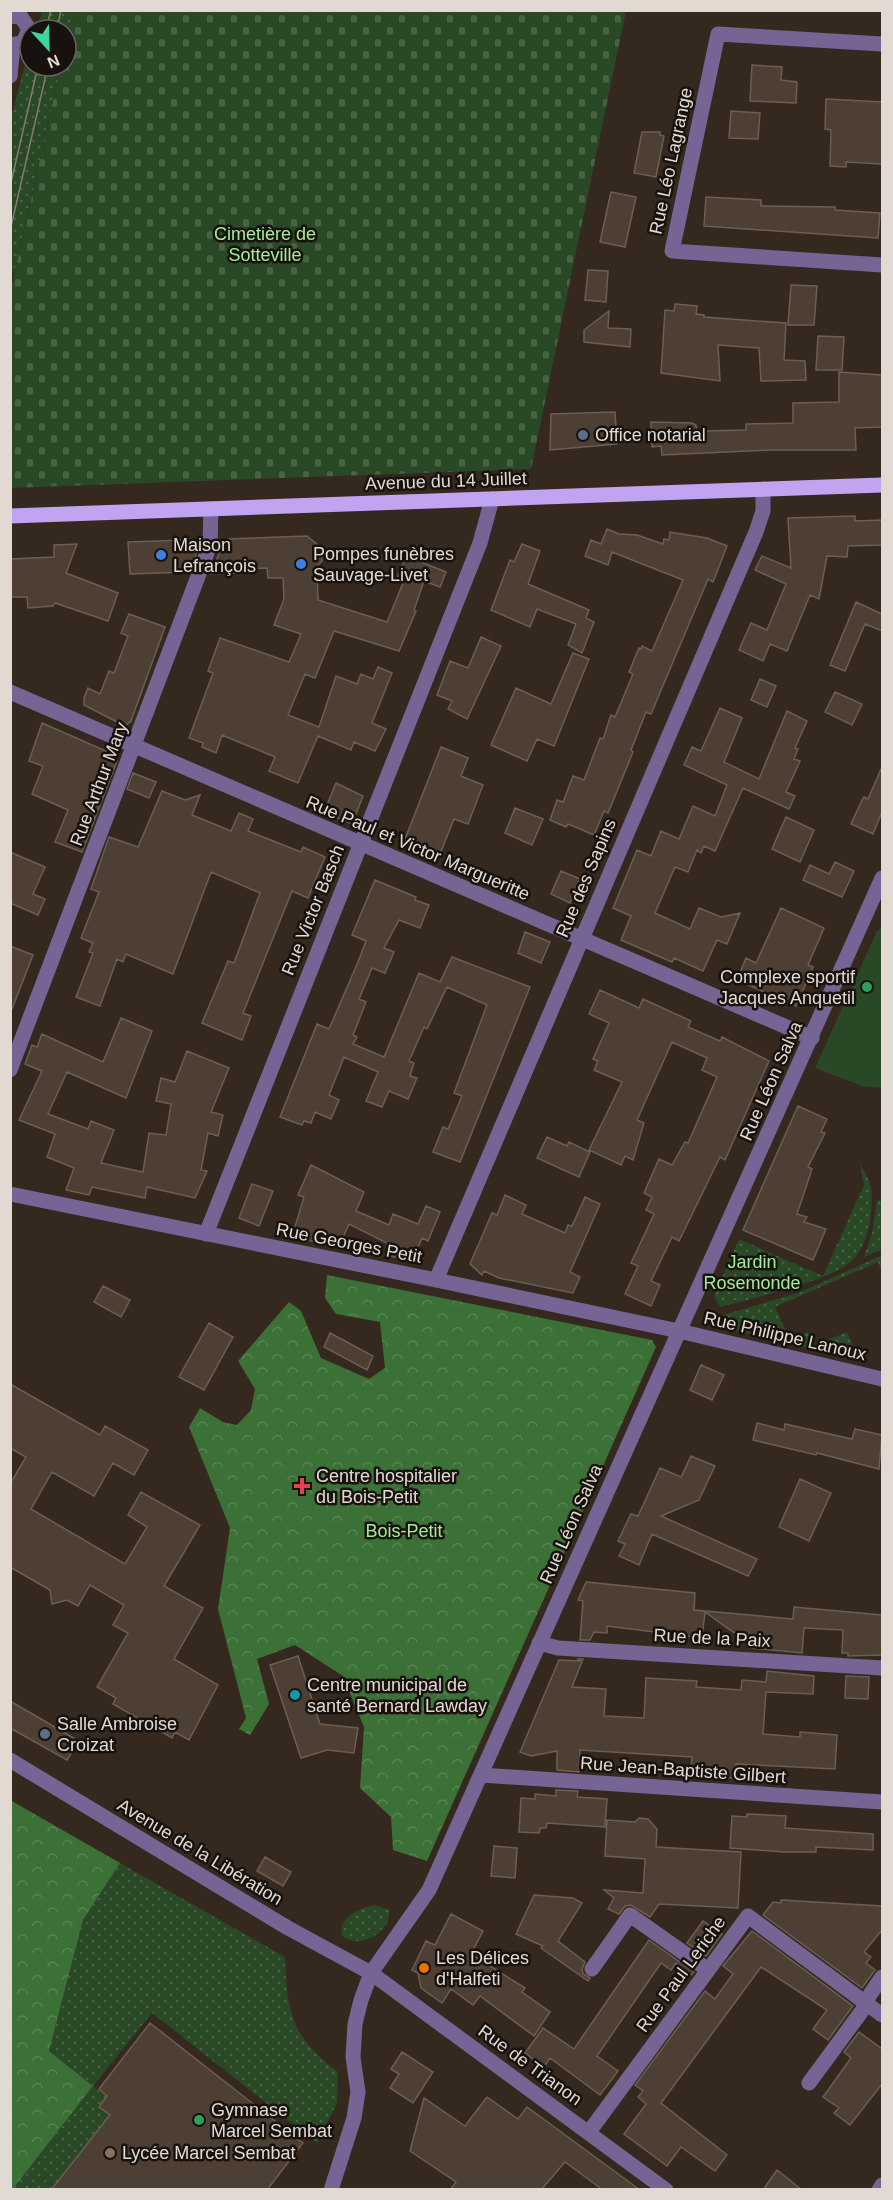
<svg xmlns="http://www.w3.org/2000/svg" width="893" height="2200" font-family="Arial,sans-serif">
  <defs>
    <pattern id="grass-dots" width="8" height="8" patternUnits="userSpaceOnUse" patternTransform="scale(1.5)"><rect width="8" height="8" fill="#294825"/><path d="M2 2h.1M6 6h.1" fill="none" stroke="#486244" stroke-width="1.8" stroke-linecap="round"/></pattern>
    <pattern id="forest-crowns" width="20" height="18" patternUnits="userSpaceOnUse" patternTransform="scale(1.5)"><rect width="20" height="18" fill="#3b7036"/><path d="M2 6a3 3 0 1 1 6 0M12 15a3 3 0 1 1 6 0" fill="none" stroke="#578452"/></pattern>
    <pattern id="cemetery-stones" width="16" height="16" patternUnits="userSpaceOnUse" patternTransform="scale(1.5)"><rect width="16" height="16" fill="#294825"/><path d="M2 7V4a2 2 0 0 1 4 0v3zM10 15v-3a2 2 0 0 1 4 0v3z" fill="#486244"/></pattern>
  </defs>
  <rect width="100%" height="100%" fill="#35281e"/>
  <path fill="url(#grass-dots)" d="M42,11H74L66,44V30H37Z
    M30,46V66H61L14,273L10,272L11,117Z
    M860,1163C863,1170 870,1180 871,1188C874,1208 868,1244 854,1259C833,1281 751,1298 720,1307L714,1296L739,1239L823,1276L864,1185Z
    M880,1200L882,1206V1249L864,1257L872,1233L877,1201Z
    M882,1255V1272L878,1262L775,1307L790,1340L808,1332L815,1345L847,1332L856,1353L851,1358L729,1329L723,1315L801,1292Z
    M120,1863L285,1957C287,2014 292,2037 338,2072L337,2103L317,2143L152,2013L93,2086L133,2117L110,2115L53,2187L42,2179L54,2189L12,2190L93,2086L49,2051L83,1920Z
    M375,1905L389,1910C392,1932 360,1950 342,1936C337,1917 360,1908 375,1905Z"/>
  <path fill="url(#forest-crowns)" d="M327,1275L652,1340L656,1347L427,1861L393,1850L391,1817L360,1788L364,1727L343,1676L295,1645L257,1659L269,1704L250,1735L239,1729L246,1718L218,1609L230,1528L189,1427L200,1408L223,1422L237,1425L251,1410L255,1389L238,1361L289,1302L301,1311L321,1358L369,1379L385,1368L380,1322L336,1314L325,1298Z
    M10,1800L120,1863L83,1920L49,2051L93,2086L12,2190Z"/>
  <path fill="url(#cemetery-stones)" d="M74,11H626L531,469L11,488V288L61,66H66V44Z"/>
  <path fill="#294825" d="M882,928V1088L862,1086L815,1068L877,931Z"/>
  <path fill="#4d3f34" stroke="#6d5e53" stroke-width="1.5" d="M752,65L782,67L781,80L797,82L796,103L750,101Z
    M826,99L882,102V164L846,162V167L830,166L831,130L825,129Z
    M731,111L760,113L758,139L729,138Z
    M642,132H660V135L664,136L656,177L634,173Z
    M611,192L636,197L625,247L600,242Z
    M706,197L761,200V206L835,207V210L880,213L878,238L704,226Z
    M588,270L608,271L606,302L585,300Z
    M791,285L817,286L814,325H788Z
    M675,304L697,306L696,314L704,315V317L786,323L784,360L805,361L806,380L761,381L759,348L718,345L720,381L661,373L665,310L674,311Z
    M609,311L608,328L631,329L630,347L584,342V330Z
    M818,336L844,337L842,370H816Z
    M839,372L882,375V427L855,428L856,450H771L662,455L661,446L652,447L651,422L692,423L696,425L697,430L704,431L746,430V424L793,423V403L839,402Z
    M615,412L617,444L550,450L551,414Z
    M855,516V521L882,520V545L848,546L847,557L827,556L819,599L810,595L787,651L770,644L763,661L739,650L751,623L767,630L786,584L755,570L762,556L791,568L788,518Z
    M607,529L619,534L637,535L663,544L664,539L669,540L670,532L707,538L727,546L713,582L708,579L651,714L646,712L631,750L633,752L608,813L604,811L594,835L568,824L566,827L550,820L557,800L563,802L573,776L584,780L600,738L603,739L611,715L615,717L633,674L629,672L639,648L641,649L642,646L652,651L683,580L612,552L608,565L585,556L591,540L601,544Z
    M307,536L322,548V561L317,566L318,600L387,622L403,583L396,581L406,556L446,572L440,587L424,581L414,610L416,611L399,651L334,631L315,678L305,674L288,715L319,727L336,676L357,684L361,674L373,679L378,667L392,673L372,723L386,729L375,751L354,742L351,750L318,736L298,783L269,771L275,757L222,735L216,753L202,747L203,743L189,738L213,673L208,671L220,638L289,662L301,634L274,625L284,599L283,578H268L267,568L236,569L237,573L211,574L223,543L228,539Z
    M187,540L197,552L189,572L130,574L128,542Z
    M77,544L66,573L118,593L108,621L55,603L53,606L28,608L27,597H10V559L54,557V545Z
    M522,544L540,551L528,584L589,610L586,618L594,622L582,653L568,645L576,624L537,609L530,627L491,610L510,560L514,562Z
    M856,602L882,614V631L865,624L845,671L830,665Z
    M129,614L165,627L131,721L125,726L84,705V698L88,688L100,694L109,671L114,673L128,636L121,633Z
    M481,637L501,646L467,719L448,709L452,701L437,695L450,661L468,668Z
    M573,653L589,659L554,746L537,739L527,761L491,745L516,688L551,704Z
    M760,679L776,686L767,707L751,700Z
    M835,692L862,704L852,725L825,712Z
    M720,708L742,718L724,762L759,779L787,711L807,721L795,748L798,749L794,759L800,761L786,792L795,796L789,809L743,788L715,851L704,846L701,853L697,850L688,872L675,867L655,913L690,929L699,908L721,917L740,913L727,944L717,940L703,971L674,958L672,962L621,940L631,916L613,908L637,850L651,856L661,831L679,839L693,806L715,816L727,785L684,765L692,747L701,751Z
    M42,723L113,754L117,761L82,852L55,842L68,810L32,794L43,766L29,761Z
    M441,747L468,758L461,776L483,785L468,824L454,819L440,854L405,839Z
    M882,767V812L873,834L851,824L862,800L864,797L868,799Z
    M133,773L156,782L149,798L127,789Z
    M336,783L363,796L352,824L324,812Z
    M162,791L185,800L200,795L192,815L231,831L239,813L253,819L248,831L301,852L303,847L325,857L308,898L292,891L243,1013L251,1016L242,1040L202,1023L228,961L234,963L260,893L211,872L173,974L126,954L123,962L117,959L100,1006L76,997L93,953L89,952L93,943L81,938L99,892L91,889L109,837L138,847Z
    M515,808L543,819L532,845L505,833Z
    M786,817L814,830L800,862L772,849Z
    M10,852L45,867L33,894L45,899L38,915L10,903Z
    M835,862L854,871L842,897L803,880L810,865L829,874Z
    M561,871L580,879L570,903L551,894Z
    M375,880L416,897L415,900L429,905L420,928L399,920L384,948L394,952L385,973L372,968L359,999L366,1002L353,1035L357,1037L353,1044L384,1057L419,973L440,982L452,957L530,987L460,1162L433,1152L443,1127L448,1129L462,1096L454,1093L487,1005L447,987L427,1029L424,1027L409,1061L414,1063L410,1076L417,1078L408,1099L389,1091L382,1107L366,1101L378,1072L344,1057L329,1095L339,1100L331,1119L315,1112L311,1123L304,1121L302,1125L280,1117L317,1024L329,1029L358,962L366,941L352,935Z
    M781,908L824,928L808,965L813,967L796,1006L737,980L746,958L756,963Z
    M525,932L550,942L541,963L518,953Z
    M10,946L33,955L12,1009H10Z
    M600,990L639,1008L643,999L691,1021L688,1027L720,1041L722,1037L769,1061L725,1160L720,1157L679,1241L672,1237L651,1281L660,1285L651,1306L625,1294L638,1266L631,1263L654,1214L646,1210L652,1197L644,1193L659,1159L672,1165L685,1142L688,1143L717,1077L702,1070L707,1058L672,1042L637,1120L644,1123L633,1160L625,1156L621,1165L589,1150L622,1082L594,1070L598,1061L593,1059L609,1023L589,1014Z
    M121,1018L152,1031L126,1098L67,1072L48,1114L88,1129L91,1121L114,1130L101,1163L143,1172L149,1133L166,1135L171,1104L156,1101L161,1078L175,1082L187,1051L229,1068L211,1112L223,1115L218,1136L208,1133L201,1170L207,1171L195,1198L147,1187L145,1198L92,1187L89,1195L66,1190L74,1168L47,1157L55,1134L19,1120L42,1071L25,1064L32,1045L37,1047L42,1034L103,1062Z
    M798,1106L827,1119L821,1132L825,1133L808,1167L812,1169L797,1214L807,1217L804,1222L826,1229L813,1260L743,1230Z
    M547,1137L567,1146L569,1142L590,1152L579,1177L537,1158Z
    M311,1165L364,1192L356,1211L389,1225L393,1214L418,1224L426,1206L440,1212L428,1241L422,1238L412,1261L385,1255L389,1244L349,1224L339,1247L298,1238L299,1232L294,1230L304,1197L298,1195Z
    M252,1184L273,1191L259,1226L239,1218Z
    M505,1195L526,1205L522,1214L565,1233L568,1225L572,1226L585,1197L600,1204L570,1272L580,1277L573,1293L499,1278L484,1271L482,1275L470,1264L492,1213L497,1215Z
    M103,1286L130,1300L121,1317L94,1302Z
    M209,1323L233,1337L204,1390L179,1377Z
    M330,1333L373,1356L367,1370L324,1347Z
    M701,1365L724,1375L712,1400L690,1390Z
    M10,1384L100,1435L105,1426L148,1450L134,1475L113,1463L94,1496L52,1472L31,1509L125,1564L147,1527L128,1515L141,1492L200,1525L164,1586L203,1608L174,1659L218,1685L189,1740L175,1732L172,1738L113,1704L116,1698L97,1687L128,1633L113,1625L124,1605L90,1585L78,1606L67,1600L52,1604L50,1590L10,1567V1484L26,1457L10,1448Z
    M757,1423L784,1430L785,1424L852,1439L855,1429L882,1435L879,1469L817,1453L816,1455L753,1440Z
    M691,1456L715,1466L699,1500L661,1516L757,1559L748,1576L652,1534L639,1565L619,1556L625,1544L618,1541L625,1526L631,1514L638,1516L660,1468L681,1477Z
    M800,1479L831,1493L809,1541L779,1527Z
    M586,1582L695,1593L694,1610L793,1619L794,1607L882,1615V1655L848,1656V1653H842L843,1630L804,1628L802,1653L751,1648L753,1635L733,1632L705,1612L702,1638L607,1626V1633L594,1632L590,1640H580L583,1601L578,1600Z
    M298,1656L320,1724L358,1728L354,1753L327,1750L301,1758L270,1665Z
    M578,1659H583L572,1687L606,1689L604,1716L644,1718L646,1678L697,1681L696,1687L741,1690L742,1680L766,1682L767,1671L814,1676L813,1694L766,1692L763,1734L800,1737V1732L837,1735L835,1769L736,1764L735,1778L715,1777L716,1771L691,1769L692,1757L580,1750L579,1772L557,1770V1751L531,1756L520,1752L559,1660L580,1661Z
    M846,1676L869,1677L868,1699L845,1698Z
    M10,1701L79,1741L67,1760L10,1728Z
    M556,1790L578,1791L577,1797L607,1799L605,1827L547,1823L546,1828H540L539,1833L519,1832L521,1798L535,1799V1794L556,1796Z
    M747,1814L786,1816L785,1828L873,1834V1850L816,1847V1852H784L730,1848L732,1816L747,1817Z
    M639,1818L648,1819L657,1829L656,1847L741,1852L738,1908L659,1904L650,1917L631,1905L625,1906L619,1914L608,1909L614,1898L604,1890L643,1893L645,1859L605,1856L607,1820L635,1822Z
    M494,1846L517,1848L515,1878L491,1876Z
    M265,1857L291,1872L283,1886L257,1871Z
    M534,1895L573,1898L582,1903L558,1941L585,1962L582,1969L583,1974L590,1978L588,1981L541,1948L543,1946L516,1934Z
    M781,1900L882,1906V1930L864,1952L871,1957L866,1963L875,1970L862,1988L763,1915L773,1902L781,1903Z
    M451,1914L483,1931L471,1954L525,1988L522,1992L550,2012L534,2036L480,1996L473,2005L451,1989L442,2003L421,1988L418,1973L412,1970L426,1941L435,1945Z
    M703,1921L722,1934L706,1956L687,1943Z
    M752,1931L853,2006L828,2040L813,2029L827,2010L761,1967L661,2103L727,2155L715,2171L681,2147L667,2166L624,2134L646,2104L638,2097L643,2091L635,2085L705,1991L715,1999L733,1974L723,1966Z
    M649,1940L694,1972L691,1975L676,1963L671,1970L661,1963L597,2056L618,2071L600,2095L550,2058L544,2067L525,2053L543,2028L574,2049Z
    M150,2023L303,2143L267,2190H51L110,2115L99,2107L107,2096L99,2089Z
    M859,2032L882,2049V2084L850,2125L834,2113L839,2108L823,2097L851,2058L844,2052Z
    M402,2052L433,2072L413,2103L390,2088L399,2074L391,2069Z
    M487,2097L518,2119L527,2107L640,2190H603L565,2162L541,2190H450L456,2182L410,2151L424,2098L465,2126Z
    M777,2170L802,2190H763Z"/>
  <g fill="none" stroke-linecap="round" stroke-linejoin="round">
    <path stroke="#766594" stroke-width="15" d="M10,16L21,17L29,29L23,43L10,45
      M882,44L718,34L672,251L882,265
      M10,76L13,46
      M10,692L812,1038
      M10,1070L210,545L211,509
      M10,1194L436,1280L679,1331L882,1379
      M206,1234L480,543L492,499
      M436,1280L756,532L763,511V489
      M539,1643L558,1648L882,1668
      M10,1760L288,1928L371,1973L666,2190
      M481,1775L882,1802
      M592,1969L630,1915L708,1970
      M865,2002L882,1977
      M809,2083L867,2004
      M589,2132L748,1916L882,2015
      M331,2190L354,2118L358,2092L353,2057L355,2024L361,2000L371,1973L429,1890L882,878
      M879,2190L882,2185"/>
    <path stroke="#c0a3f1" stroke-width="15" d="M10,516L882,485"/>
    <path stroke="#857a72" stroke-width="1.5" d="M46,30L51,10
      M57,30L61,10
      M10,187L38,66
      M10,231L48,66"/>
  </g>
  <g fill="#5c6f8a" stroke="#18120e" stroke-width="2">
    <circle cx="583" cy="435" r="6"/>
    <circle cx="45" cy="1734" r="6"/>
  </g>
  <g fill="#3f7fe0" stroke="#18120e" stroke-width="2">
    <circle cx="161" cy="555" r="6"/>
    <circle cx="301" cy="564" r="6"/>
  </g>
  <g fill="#2e9e5b" stroke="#18120e" stroke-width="2">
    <circle cx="867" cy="987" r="6"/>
    <circle cx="199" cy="2120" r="6"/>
  </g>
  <path fill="#e0444e" stroke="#18120e" stroke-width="2" d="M299 1477h6v6h6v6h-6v6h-6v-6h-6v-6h6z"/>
  <circle fill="#0f9aa8" stroke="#18120e" stroke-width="2" cx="295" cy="1695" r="6"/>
  <circle fill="#e8710a" stroke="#18120e" stroke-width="2" cx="424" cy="1968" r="6"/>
  <circle fill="#8d6e63" stroke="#18120e" stroke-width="2" cx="110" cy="2153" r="6"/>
  <g text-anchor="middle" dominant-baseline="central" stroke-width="5" stroke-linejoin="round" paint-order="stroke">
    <g font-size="18" fill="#e1d9d2" stroke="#18120e">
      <text transform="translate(671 161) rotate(-78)">Rue Léo Lagrange</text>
      <text transform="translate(446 481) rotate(-2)">Avenue du 14 Juillet</text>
      <text transform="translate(99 784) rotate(-69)">Rue Arthur Mary</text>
      <text transform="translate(418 848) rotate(23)">Rue Paul et Victor Margueritte</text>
      <text transform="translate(586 878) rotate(-67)">Rue des Sapins</text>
      <text transform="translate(313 910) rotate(-68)">Rue Victor Basch</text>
      <text transform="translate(771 1081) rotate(-66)">Rue Léon Salva</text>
      <text transform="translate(349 1243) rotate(11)">Rue Georges Petit</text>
      <text transform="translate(785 1336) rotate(13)">Rue Philippe Lanoux</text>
      <text transform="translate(571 1524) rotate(-66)">Rue Léon Salva</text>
      <text transform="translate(712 1638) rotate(3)">Rue de la Paix</text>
      <text transform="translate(683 1770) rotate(4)">Rue Jean-Baptiste Gilbert</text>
      <text transform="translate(200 1852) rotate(31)">Avenue de la Libération</text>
      <text transform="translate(681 1974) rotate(-54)">Rue Paul Leriche</text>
      <text transform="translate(530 2065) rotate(36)">Rue de Trianon</text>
    </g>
    <g font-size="18" fill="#a2ec98" stroke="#18120e">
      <text x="265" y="234">Cimetière de<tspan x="265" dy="21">Sotteville</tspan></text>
      <text x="752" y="1262">Jardin<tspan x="752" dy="21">Rosemonde</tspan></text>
      <text x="404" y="1531">Bois-Petit</text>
    </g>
    <g font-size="18" fill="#e1d9d2" stroke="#18120e" text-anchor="start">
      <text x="595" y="435">Office notarial</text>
      <text x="173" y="545">Maison<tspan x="173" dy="21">Lefrançois</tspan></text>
      <text x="313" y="554">Pompes funèbres<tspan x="313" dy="21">Sauvage-Livet</tspan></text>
      <text x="855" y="977" text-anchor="end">Complexe sportif<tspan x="855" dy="21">Jacques Anquetil</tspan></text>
      <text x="316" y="1476">Centre hospitalier<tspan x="316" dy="21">du Bois-Petit</tspan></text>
      <text x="307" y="1685">Centre municipal de<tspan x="307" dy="21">santé Bernard Lawday</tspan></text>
      <text x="57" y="1724">Salle Ambroise<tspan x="57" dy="21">Croizat</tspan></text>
      <text x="436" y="1958">Les Délices<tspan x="436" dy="21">d'Halfeti</tspan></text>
      <text x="211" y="2110">Gymnase<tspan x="211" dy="21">Marcel Sembat</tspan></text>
      <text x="122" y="2153">Lycée Marcel Sembat</text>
    </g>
  </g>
  <rect width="893" height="2200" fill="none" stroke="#e1d9d2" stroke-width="24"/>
  <g transform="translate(48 48) rotate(158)"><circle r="28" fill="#18120e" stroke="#68625c" stroke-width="1.5"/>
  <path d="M0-4.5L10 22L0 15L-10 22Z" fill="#42d4a0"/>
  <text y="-9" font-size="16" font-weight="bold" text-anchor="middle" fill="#e1d9d2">N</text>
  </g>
</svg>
